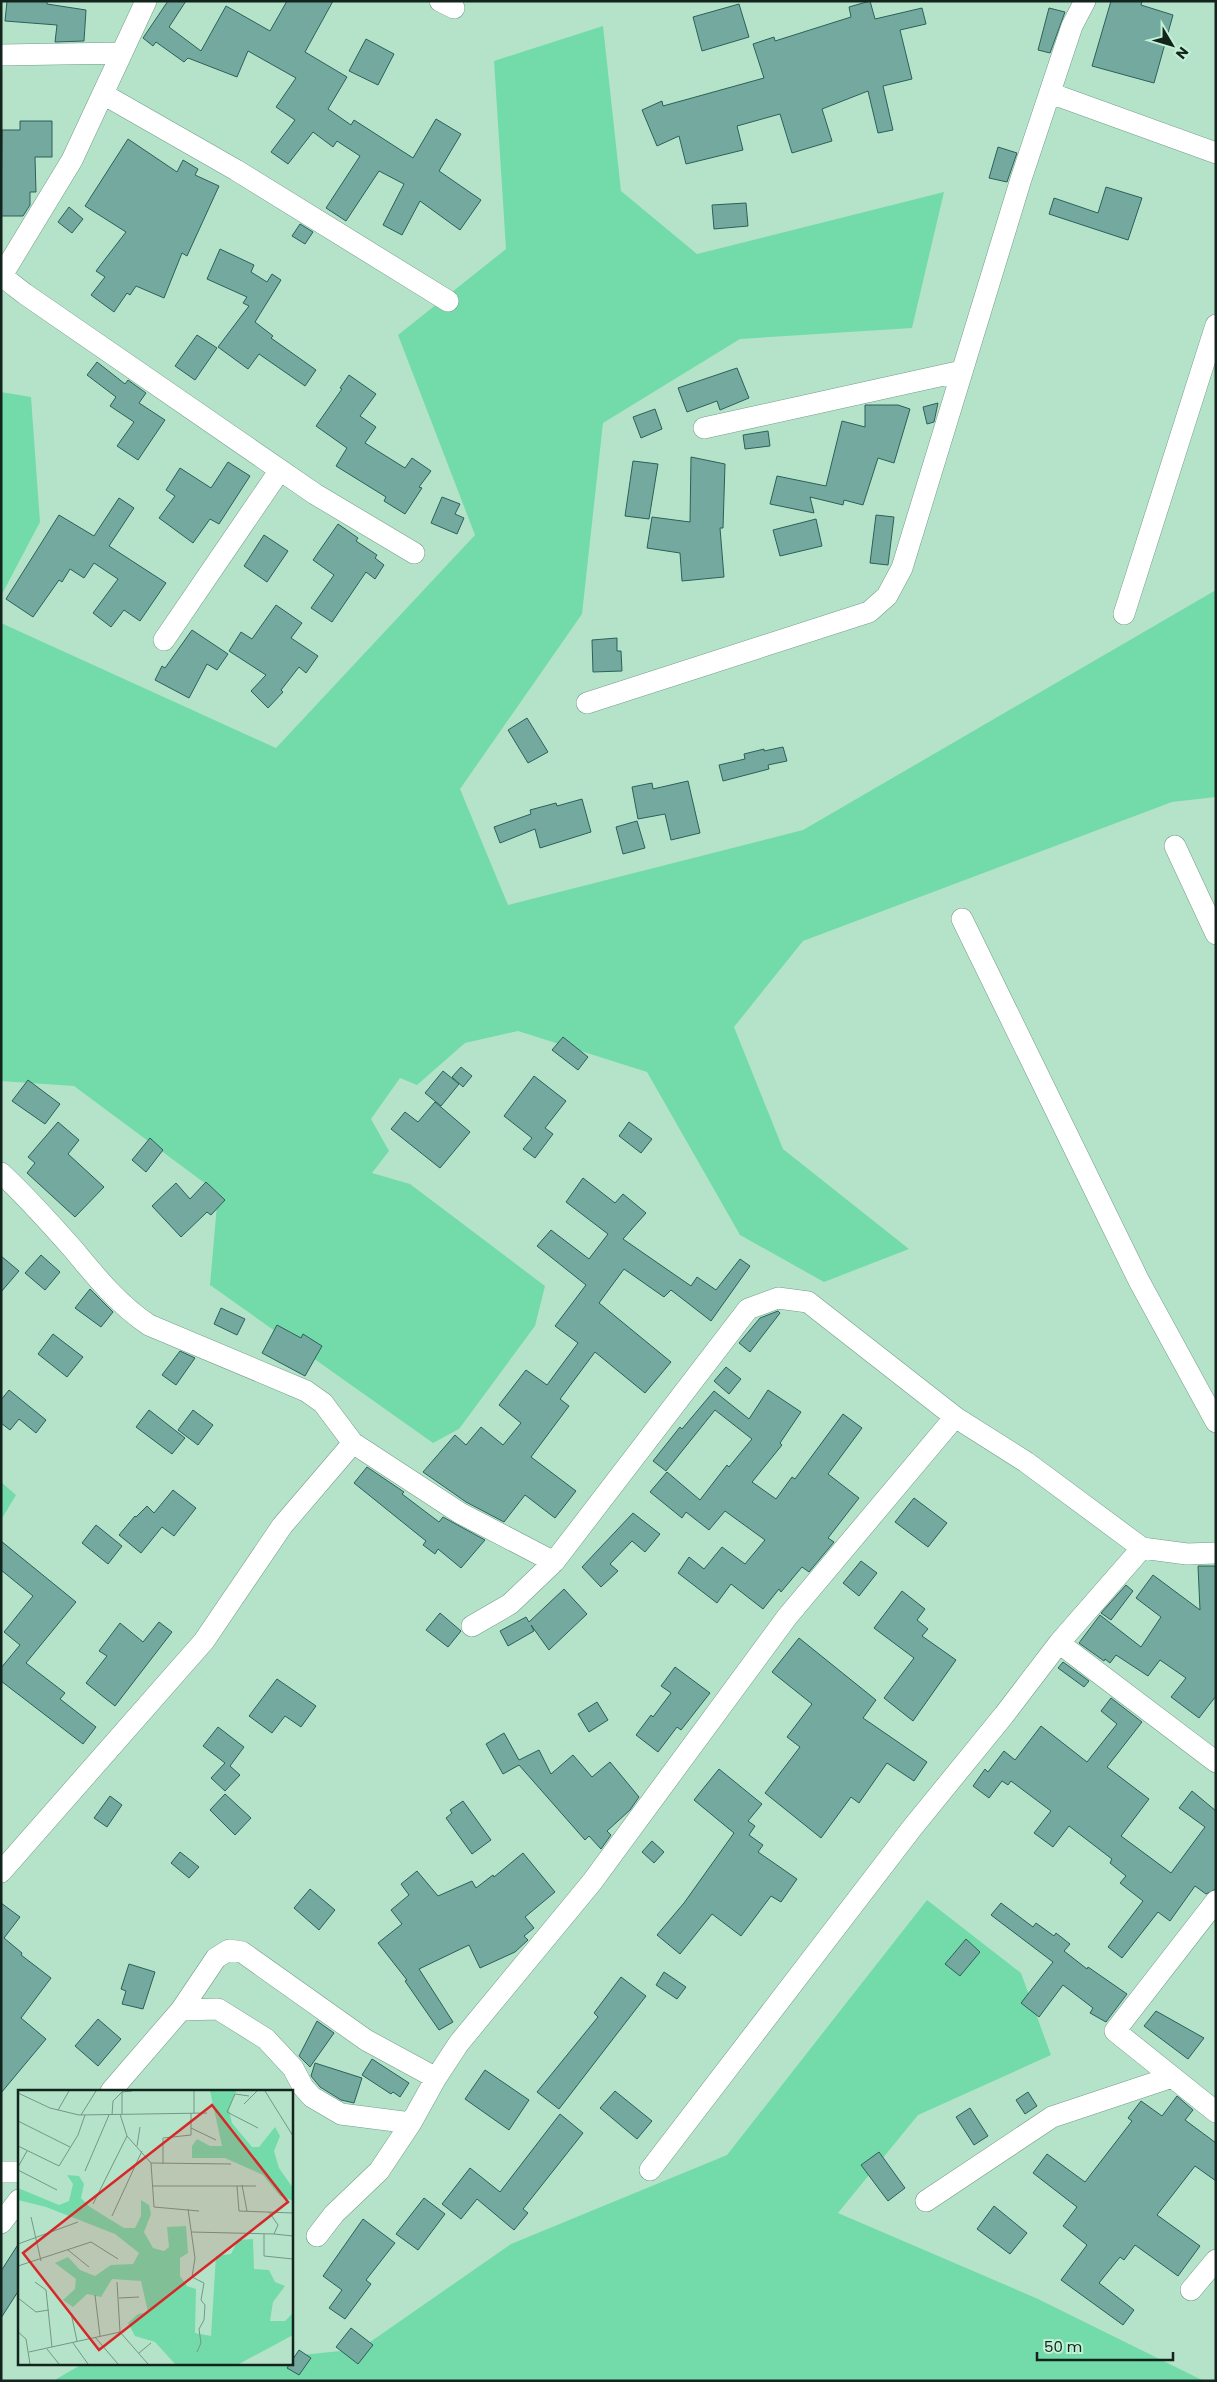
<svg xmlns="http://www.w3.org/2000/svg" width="1217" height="2382" font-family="Poppins,sans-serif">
  <rect width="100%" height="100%" fill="#b5e3ca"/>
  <path fill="#73dbaa" d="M603,26L621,191L697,254L944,192L912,328L740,339L603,423L582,614L460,789L508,905L803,830L1216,590V797L1172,802L803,941L734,1027L783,1149L909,1249L824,1282L740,1235L647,1072L518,1031L465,1043L417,1085L400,1078L371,1119L389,1151L372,1173L410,1184L545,1286L535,1326L459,1429L433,1443L210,1285L218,1193L74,1086L1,1081V623L276,748L475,535L398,335L506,249L494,61Z
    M1,392L31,397L40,522L1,596Z
    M1,1482L16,1495L1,1520Z
    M927,1900L1021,1973L1051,2055L918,2115L838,2213L1036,2298L1204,2381H53L84,2363H291V2356L360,2349L511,2244L727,2155Z"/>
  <path fill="#73a99f" stroke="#2c6159" d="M7,1H47V4L86,10L84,41L55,42L57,25L5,21Z
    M168,1H186L169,27L201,51L226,6L270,31L287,1H333L305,52L347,77L328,109L351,125L354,120L413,158L436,119L461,134L439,171L481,200L460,230L420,201L402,235L383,225L404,184L379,171L346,221L326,208L360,156L337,141L333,147L313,132L288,164L271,152L295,120L276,107L296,78L248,51L237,77L188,58L184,62L156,42L153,46L143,38Z
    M870,1L875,19L922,8L926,24L900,30L912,79L883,86L893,130L878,133L868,91L822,109L832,141L792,153L780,114L737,126L743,150L686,164L679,136L657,146L642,110L662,101L663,106L764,78L753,44L774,37L775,41L851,17L849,7Z
    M1111,1H1142L1141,5L1173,15L1154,83L1092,66Z
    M739,4L749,37L702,51L693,17Z
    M1049,8L1065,12L1050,53L1038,50Z
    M366,39L394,54L378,85L349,71Z
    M20,121H52V157H35L36,192H30V205L23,216H1L2,130H20Z
    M128,139L177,172L183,160L198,169L195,175L219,186L187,256L182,253L164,298L136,286L130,295L127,293L114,312L91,295L105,277L96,271L126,232L85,206Z
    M998,147L1017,153L1007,182L989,178Z
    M1106,187L1142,198L1128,240L1049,214L1054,198L1098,213Z
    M746,203L748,226L714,229L712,205Z
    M69,207L83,219L72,233L58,222Z
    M300,224L313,232L305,244L292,236Z
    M220,249L254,265L251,272L267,282L272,274L281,280L255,322L273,336L271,338L316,370L305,386L259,354L248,369L218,347L249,306L243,303L247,297L207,279Z
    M197,335L217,348L195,380L175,366Z
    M97,362L125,384L128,380L146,393L139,403L165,420L138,460L117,446L134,422L110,406L116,397L87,375Z
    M737,368L749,398L720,410L717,401L687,412L678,388Z
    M349,375L376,394L360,416L376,427L365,443L405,468L412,458L431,471L419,487L422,488L405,514L384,501L386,497L336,466L347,448L316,426L342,389L340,388Z
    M938,403L934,422L927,424L923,407Z
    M865,405H898L910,409L894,463L878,458L863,505L844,500L843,505L810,497L814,513L770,504L777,476L826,486L842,421L865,427Z
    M655,409L662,429L641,438L633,417Z
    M768,431L770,446L745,449L743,435Z
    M691,457L725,464L723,528H720L724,577L682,581L680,553L647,548L652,517L690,522Z
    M633,461L658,464L649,519L625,516Z
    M228,462L250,476L219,524L210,519L193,543L159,518L175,496L166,490L180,468L211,488Z
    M442,497L460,504L455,514L464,518L457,534L431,523Z
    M119,498L134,508L109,546L166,583L140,621L124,610L111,627L93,613L118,579L94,563L84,578L70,569L62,582L59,580L33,617L6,599L59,515L94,536Z
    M876,515L894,517L888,565L870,563Z
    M816,519L822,546L780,556L773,530Z
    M338,524L358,538L356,541L377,555L375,558L384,565L375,579L366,572L332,622L311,608L334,575L313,560Z
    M264,535L288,551L267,582L244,566Z
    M276,605L302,623L291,638L318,656L306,673L299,667L281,690L283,692L268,708L251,691L266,675L229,651L241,632L252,639Z
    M192,630L228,654L217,670L207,664L189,698L155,680L162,666L165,668Z
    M617,638V651H621L622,671L593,672L592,640Z
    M527,718L548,752L528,763L508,730Z
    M783,747L787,761L768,765L769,769L723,781L719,765L745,759L744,754L764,749V751Z
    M688,781L700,833L671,840L665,814L638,819L632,787L652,783L653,789Z
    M582,799L591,832L540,848L535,829L500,843L494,827L531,814L530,810L556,803L557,806Z
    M637,821L645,848L623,854L616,827Z
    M563,1037L588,1057L578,1070L552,1050Z
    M461,1067L472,1076L463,1087L452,1077Z
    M443,1071L459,1084L441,1106L425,1093Z
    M534,1076L566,1101L545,1128L553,1134L535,1158L523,1149L532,1138L504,1116Z
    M28,1080L60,1104L45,1124L12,1101Z
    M435,1102L470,1132L440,1168L391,1129L405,1112L418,1122Z
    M58,1122L79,1140L68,1154L104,1187L75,1217L27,1173L35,1163L28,1157Z
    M629,1122L652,1139L641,1153L619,1136Z
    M150,1138L163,1150L146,1172L132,1160Z
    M583,1178L615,1203L623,1194L646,1213L623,1239L691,1286L697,1277L716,1290L740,1259L750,1266L711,1321L671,1290L664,1297L624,1269L599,1303L671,1362L645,1393L595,1352L560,1399L569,1406L531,1457L576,1491L555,1518L525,1495L504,1522L466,1502L423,1472L455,1435L466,1445L481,1427L503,1445L521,1423L499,1405L526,1370L547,1385L578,1343L555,1326L586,1285L537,1246L551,1230L589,1259L608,1234L566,1202Z
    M206,1182L225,1200L211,1215L207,1212L181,1237L152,1206L176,1183L190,1199Z
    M41,1255L60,1272L45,1290L25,1273Z
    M1,1256L19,1271L1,1292Z
    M90,1289L113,1312L101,1327L75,1308Z
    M221,1308L245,1319L237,1335L214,1324Z
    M778,1311L780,1313L750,1352L739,1343L760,1318Z
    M277,1325L301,1338L303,1334L322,1346L305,1376L262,1353Z
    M53,1334L83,1357L67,1377L38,1354Z
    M180,1351L195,1358L176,1385L162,1375Z
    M726,1367L741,1379L729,1394L714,1381Z
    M9,1390L46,1420L36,1433L19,1419L10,1430L1,1423V1400Z
    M768,1390L801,1412L780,1443L782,1445L752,1482L776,1499L792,1477L795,1479L843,1414L862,1428L828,1474L859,1498L828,1538L834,1542L809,1572L802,1567L781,1592L779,1589L763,1609L731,1584L717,1603L678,1573L689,1557L704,1569L722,1547L745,1564L765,1540L725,1511L709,1530L686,1512L682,1518L650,1492L667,1472L700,1500L727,1465L729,1467L752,1439L715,1410L666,1471L653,1461L680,1427L682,1429L714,1391L749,1419Z
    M149,1410L185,1438L172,1454L136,1427Z
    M193,1410L213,1425L198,1445L178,1430Z
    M367,1467L404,1492L402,1494L439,1522L443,1517L485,1540L461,1568L438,1549L435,1554L423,1545L426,1541L354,1483Z
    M173,1490L196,1508L174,1536L162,1527L141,1553L119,1535L135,1516L136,1517L147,1506L154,1513Z
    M914,1498L947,1523L928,1547L895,1522Z
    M633,1513L660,1534L645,1552L632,1541L610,1564L618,1571L601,1587L582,1567Z
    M96,1525L122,1546L108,1564L82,1543Z
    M1,1541L76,1602L26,1663L65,1693L60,1699L96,1727L83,1744L1,1681V1668L20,1645L4,1632L33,1596L1,1570Z
    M861,1561L877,1573L859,1596L843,1583Z
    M1198,1566H1216V1696L1199,1718L1171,1697L1186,1678L1160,1660L1148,1676L1116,1655L1110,1663L1105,1659L1104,1661L1079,1643L1100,1615L1141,1647L1161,1617L1136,1598L1153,1575L1200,1610Z
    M1126,1585L1133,1591L1111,1620L1101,1613Z
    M564,1589L587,1614L549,1650L531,1625L534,1631L508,1646L500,1631L526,1617L529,1622Z
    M902,1591L925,1609L917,1620L928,1629L922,1636L956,1660L913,1721L884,1698L914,1658L874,1628Z
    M440,1613L461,1631L448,1647L426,1630Z
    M159,1622L172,1632L115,1706L86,1683L107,1656L99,1651L120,1623L143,1642Z
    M799,1638L876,1700L863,1718L927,1762L914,1781L887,1763L859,1803L851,1797L821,1838L765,1793L800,1747L787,1737L812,1704L772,1672Z
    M1063,1662L1089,1681L1084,1687L1058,1668Z
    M675,1667L710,1693L681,1730L677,1727L658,1752L636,1735L651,1715L653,1717L671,1693L661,1686Z
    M277,1679L316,1706L301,1727L285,1716L272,1733L249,1716Z
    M1111,1698L1142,1722L1107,1767L1149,1799L1121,1836L1171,1873L1205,1827L1179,1808L1192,1791L1216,1811V1889L1206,1894L1195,1886L1170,1921L1158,1912L1122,1958L1108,1947L1143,1901L1120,1883L1126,1876L1110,1863L1112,1859L1069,1826L1053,1847L1034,1833L1051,1811L1011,1781L1008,1785L1002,1781L989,1798L973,1786L985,1769L988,1772L1004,1751L1015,1760L1041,1726L1087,1762L1117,1724L1101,1711Z
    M597,1702L608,1720L589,1732L578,1714Z
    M218,1727L244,1747L230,1766L240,1775L225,1791L211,1778L225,1763L203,1746Z
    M504,1733L519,1760L539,1750L551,1774L573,1755L592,1777L610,1762L639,1797L630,1810L607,1831L611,1835L601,1849L589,1836L585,1840L519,1765L503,1774L486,1744Z
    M719,1769L762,1804L748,1821L755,1826L749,1835L763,1845L758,1852L797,1879L781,1902L771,1896L741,1936L712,1914L680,1954L657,1935L684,1903L734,1833L694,1800Z
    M225,1794L251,1818L235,1835L210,1810Z
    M110,1796L122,1805L107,1827L94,1818Z
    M463,1801L491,1840L472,1854L446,1818L452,1813L450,1810Z
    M652,1841L664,1852L654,1863L642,1852Z
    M180,1852L199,1867L189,1878L171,1863Z
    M523,1853L555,1892L525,1917L534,1928L524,1936L528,1940L515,1952L480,1968L469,1945L419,1969L453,2022L439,2030L405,1981L407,1980L378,1943L402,1924L391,1910L409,1895L401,1884L417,1871L438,1896L472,1881L476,1888L493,1875L494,1877Z
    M310,1889L335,1910L319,1930L294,1908Z
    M1,1903L20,1917L4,1938L22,1953L21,1955L51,1978L21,2018L46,2039L1,2093Z
    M1001,1903L1033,1927L1036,1923L1054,1936L1056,1933L1070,1944L1064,1951L1087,1969L1088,1967L1127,1994L1106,2022L1090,2013L1093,2008L1063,1985L1039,2017L1021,2003L1053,1962L991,1915Z
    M966,1939L980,1952L960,1976L945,1964Z
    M129,1964L155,1972L143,2009L122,2004L126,1991L121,1989Z
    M664,1972L686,1987L677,1999L656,1985Z
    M621,1977L646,1996L559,2109L537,2092L598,2017L594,2013Z
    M1156,2011L1204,2038L1188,2059L1144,2026Z
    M98,2019L121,2039L98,2066L75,2046Z
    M317,2021L334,2033L310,2067L299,2056Z
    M372,2059L409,2083L400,2097L393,2092L391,2094L362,2075Z
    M315,2063L362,2078L354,2103L341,2100L320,2087L311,2076Z
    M485,2070L529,2100L509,2130L465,2099Z
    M615,2091L652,2121L637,2139L600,2108Z
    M1028,2092L1037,2106L1025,2114L1016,2100Z
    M1177,2096L1193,2110L1185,2120L1216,2143V2181L1195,2166L1157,2215L1200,2246L1178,2276L1135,2245L1124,2260L1120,2257L1099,2283L1134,2310L1123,2325L1061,2280L1087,2245L1063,2226L1077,2207L1033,2173L1047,2154L1085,2182L1132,2121L1128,2118L1141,2101L1162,2116Z
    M970,2108L988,2136L974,2145L956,2117Z
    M560,2114L583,2133L523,2209L528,2213L514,2230L477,2199L461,2219L442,2204L470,2168L500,2192Z
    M879,2152L905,2188L888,2201L861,2165Z
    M424,2198L445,2214L418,2250L396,2234Z
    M994,2206L1027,2233L1010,2254L977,2229Z
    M363,2219L395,2243L366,2280L371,2284L345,2319L329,2308L342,2290L323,2276Z
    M19,2243V2290L1,2318V2271Z
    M351,2328L373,2345L358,2364L336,2347Z
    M299,2350L311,2358L299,2375L287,2368Z"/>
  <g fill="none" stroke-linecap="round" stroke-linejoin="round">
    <g stroke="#719d86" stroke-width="22">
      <path id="street" d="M440,1L454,8
        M1,55L122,53
        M1050,93L1216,153
        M103,94L236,170L448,301
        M1,277L72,160L146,1
        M3,277L25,294L315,494L414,553
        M704,428L962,371
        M1124,614L1216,325
        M164,640L280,470
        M587,703L869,612L887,596L902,568L1021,179L1072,26L1085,1
        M1175,846L1216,934
        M962,919L1139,1281L1216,1422
        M1,1173C27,1197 50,1223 73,1249C96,1277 119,1305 149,1325L306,1391L323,1403L353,1443L460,1513L554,1562
        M472,1626L510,1604L554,1562L748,1309L778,1298L808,1302L955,1417L1026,1462L1142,1548L1187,1554L1216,1553
        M1059,1643L1216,1762
        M1,1872L204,1641L282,1526L353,1443
        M1216,1901L1115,2031L1216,2112
        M181,2010L218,2009L266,2039L293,2068L303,2087L312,2097L341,2114L411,2123
        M111,2091L181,2010L216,1958L229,1950L242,1952L366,2040L436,2078
        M650,2170L912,1828L1004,1715L1059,1643L1142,1548
        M1,2172H19
        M926,2201L1052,2117L1172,2077
        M1,2223L19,2200
        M317,2236L334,2214L379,2171L411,2123L436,2078L459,2043L592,1882L787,1617L955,1417
        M1191,2290L1216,2260"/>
    </g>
    <use href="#street" stroke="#fff" stroke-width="21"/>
  </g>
  <g transform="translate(18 2090)">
    <rect width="275" height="275" fill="#b5e3ca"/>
    <path d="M192,1H218L211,20L214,33L234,57H241L257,37L262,46L256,61L261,78L275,98V111L262,106L245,85L207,68H174V56L179,49L192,56H204ZM49,85L61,86L66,94L63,108L72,117L106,138H117L123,126V110L131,115L133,124L126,142L135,158L146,161L151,157L149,137L168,136L170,163L162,168V186L169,196L178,199L177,243L193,246L198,166L213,164L220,150L235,149L236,179L251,180L257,192L267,196L255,212L252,231H267L275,223V245L221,274H157L137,252L117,246L110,233L120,224L130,222L123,191L94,189L83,207L69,204L55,217L45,210L57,199L58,189L37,173L50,167L62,180L77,186L93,175L115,174L121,163L97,144L28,117L0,110V98L41,115L51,111L55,94Z" fill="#73dbaa"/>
    <path fill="none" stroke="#749784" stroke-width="1" d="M247,1L275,46M0,3L32,18L61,25L189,23M231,6L217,4L209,22L240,38M226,14L239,1M40,20L51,1M176,23V1M102,24L109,46L133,73L136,117L181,121M104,24V2L114,1M63,25L78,1M94,25L95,11L105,1M0,31L52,57M173,38L198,50M0,56L41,76L60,45L67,25M119,56L122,37M133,73L213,74M145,74V48L173,45V23M0,77L9,61M0,80L39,100M67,81L91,25M224,95L229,121M134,96H238M219,96L221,121L275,123M75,114L109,46M170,119L177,168L174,187L186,193L183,210L187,215L186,230L181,239L183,253L179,262M251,122L260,135L256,144L275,146M94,126L124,61M13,127L23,171M173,142L256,144M246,144V166L275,169M0,154L60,132M50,160L71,177M0,176L73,152L100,169M17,192L28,200L34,257M99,192L102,242M77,205L82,246M0,208L18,222L31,220M101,208L121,207M53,223L59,251M0,242L8,249L12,274M77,247L100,274M55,253L70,274M29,259L41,274M11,262L102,242L130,274M121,263L133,253"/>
    <path fill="#d62828" fill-opacity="0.15" stroke="#d62828" stroke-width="2.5" d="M194,15L270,112L81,260L5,163Z"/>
    <rect width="275" height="275" fill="none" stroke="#12241b" stroke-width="2.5"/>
  </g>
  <rect width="1217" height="2382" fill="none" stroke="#12241b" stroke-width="5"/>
  <g transform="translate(1172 45) rotate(128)" stroke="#c2f0d7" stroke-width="4" paint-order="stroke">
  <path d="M0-4L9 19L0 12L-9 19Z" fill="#12241b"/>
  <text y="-8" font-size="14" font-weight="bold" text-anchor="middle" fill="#12241b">N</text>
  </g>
  <path d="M1037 2352v8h136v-8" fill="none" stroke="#12241b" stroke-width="2.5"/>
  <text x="1044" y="2352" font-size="15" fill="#12241b" stroke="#c2f0d7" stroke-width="4" paint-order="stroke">50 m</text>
</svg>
